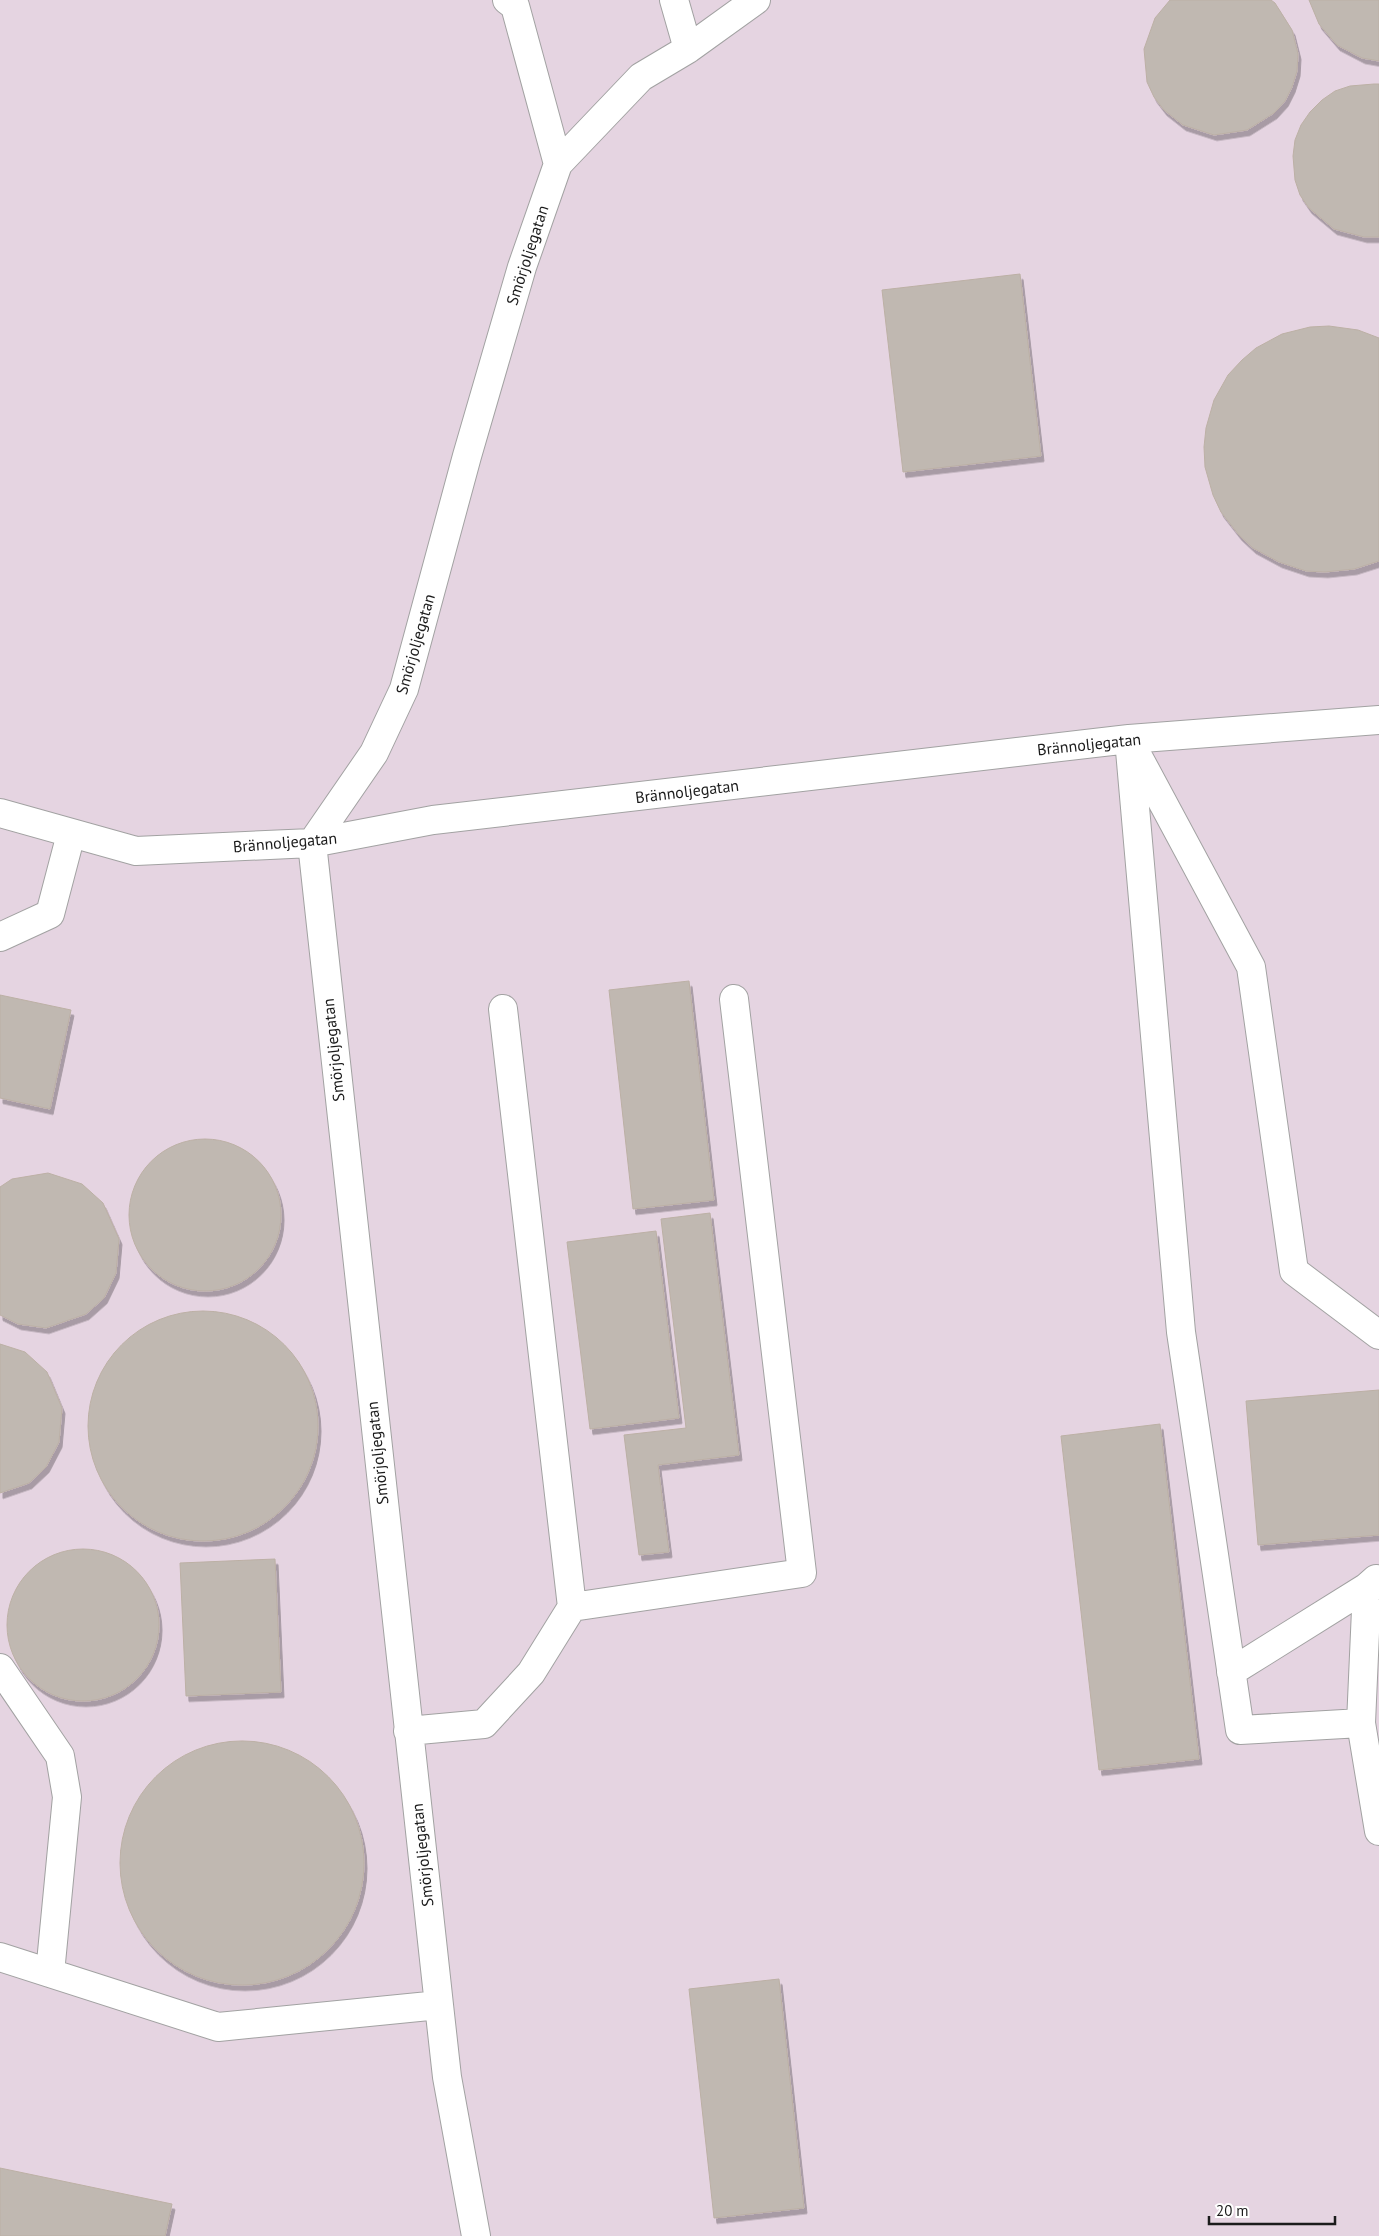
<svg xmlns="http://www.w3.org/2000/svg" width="1379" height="2236" font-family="'PT Sans',sans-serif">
  <defs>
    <filter id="shadow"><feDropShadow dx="3" dy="5.5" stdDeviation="0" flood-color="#0004"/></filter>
  </defs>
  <rect width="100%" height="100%" fill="#ece9e1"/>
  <path fill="#e5d4e1" d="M0,0H1379V2236H0Z"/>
  <path fill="#c0b8b1" stroke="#bcb0a5" filter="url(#shadow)" d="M1170,0H1271L1275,3L1292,30L1298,54L1297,71L1292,87L1285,101L1274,113L1247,130L1214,135L1183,125L1164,110L1154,97L1147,82L1144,49L1155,18Z
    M1309,0H1379V61L1362,58L1337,45L1319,24Z
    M1374,84H1379V237H1364L1334,229L1309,208L1300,195L1295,180L1293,156L1295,140L1301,125L1310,112L1322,100L1335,91L1350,86Z
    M1020,274L1041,456L903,472L882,290Z
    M1329,326L1358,330L1379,338V561L1354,569L1325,572L1306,571L1279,562L1253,548L1239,535L1221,512L1213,495L1205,467L1204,447L1206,428L1214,400L1228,375L1242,360L1256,348L1282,334L1310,327Z
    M689,981L714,1200L633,1209L609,990Z
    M0,995L71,1010L50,1109L0,1098Z
    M129 1215a76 76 0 1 1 152 0a76 76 0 1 1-152 0Z
    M48,1173L82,1184L103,1203L119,1239L116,1273L104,1298L86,1314L46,1328L18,1324L0,1315V1187L12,1179Z
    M710,1213L739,1455L658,1465L669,1552L639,1555L624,1435L686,1428L661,1219Z
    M656,1231L679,1418L590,1429L567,1242Z
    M88 1426a115 115 0 1 1 230 0a115 115 0 1 1-230 0Z
    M0,1344L25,1352L47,1372L62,1408L59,1442L46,1467L29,1483L0,1493Z
    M1379,1390V1535L1258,1545L1246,1401Z
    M1160,1424L1199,1759L1099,1770L1061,1436Z
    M7 1625a76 76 0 1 1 152 0a76 76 0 1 1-152 0Z
    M275,1559L281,1692L186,1696L180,1563Z
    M120 1863a122 122 0 1 1 244 0a122 122 0 1 1-244 0Z
    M779,1979L804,2208L714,2218L689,1989Z
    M0,2168L172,2204L165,2236H0Z"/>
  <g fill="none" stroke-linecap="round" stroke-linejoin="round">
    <g stroke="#a2a2a2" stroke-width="30">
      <path id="minor" d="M507,0L515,6L558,164
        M674,0L688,49
        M1129,739L1181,1332L1240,1730L1361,1723L1379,1831
        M1134,749L1251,967L1294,1271L1379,1335
        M0,813L136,851L312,843L433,820L1129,739L1379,720
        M0,937L50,914L71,834
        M572,1607L802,1573L734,999
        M0,1668L60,1756L67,1797L50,1973
        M1231,1672L1367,1587L1379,1585
        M1361,1723L1367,1587L1376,1579
        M408,1731L484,1724L531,1673L572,1607L503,1009
        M0,1957L218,2027L439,2005
        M476,2236L447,2077L439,2005L312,843L374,753L404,689L467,456L522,267L558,164L641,77L688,49L756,0"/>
    </g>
    <use href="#minor" stroke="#fff" stroke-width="28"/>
  </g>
  <g text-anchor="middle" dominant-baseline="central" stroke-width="4" stroke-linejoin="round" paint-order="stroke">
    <g font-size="16" fill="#1b1b1b" stroke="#fff">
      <text transform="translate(527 255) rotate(-72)">Smörjoljegatan</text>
      <text transform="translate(415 644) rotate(-74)">Smörjoljegatan</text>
      <text transform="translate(1089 744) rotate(-6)">Brännoljegatan</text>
      <text transform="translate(687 791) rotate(-7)">Brännoljegatan</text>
      <text transform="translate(285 842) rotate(-5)">Brännoljegatan</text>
      <text transform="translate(333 1050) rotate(-96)">Smörjoljegatan</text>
      <text transform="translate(377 1453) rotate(-96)">Smörjoljegatan</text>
      <text transform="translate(422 1855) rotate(-96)">Smörjoljegatan</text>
    </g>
  </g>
  <path d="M1209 2216v8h126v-8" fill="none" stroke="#1b1b1b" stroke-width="2.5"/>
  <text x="1216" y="2216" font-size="15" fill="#1b1b1b" stroke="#ffffff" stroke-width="4" paint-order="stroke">20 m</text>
</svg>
